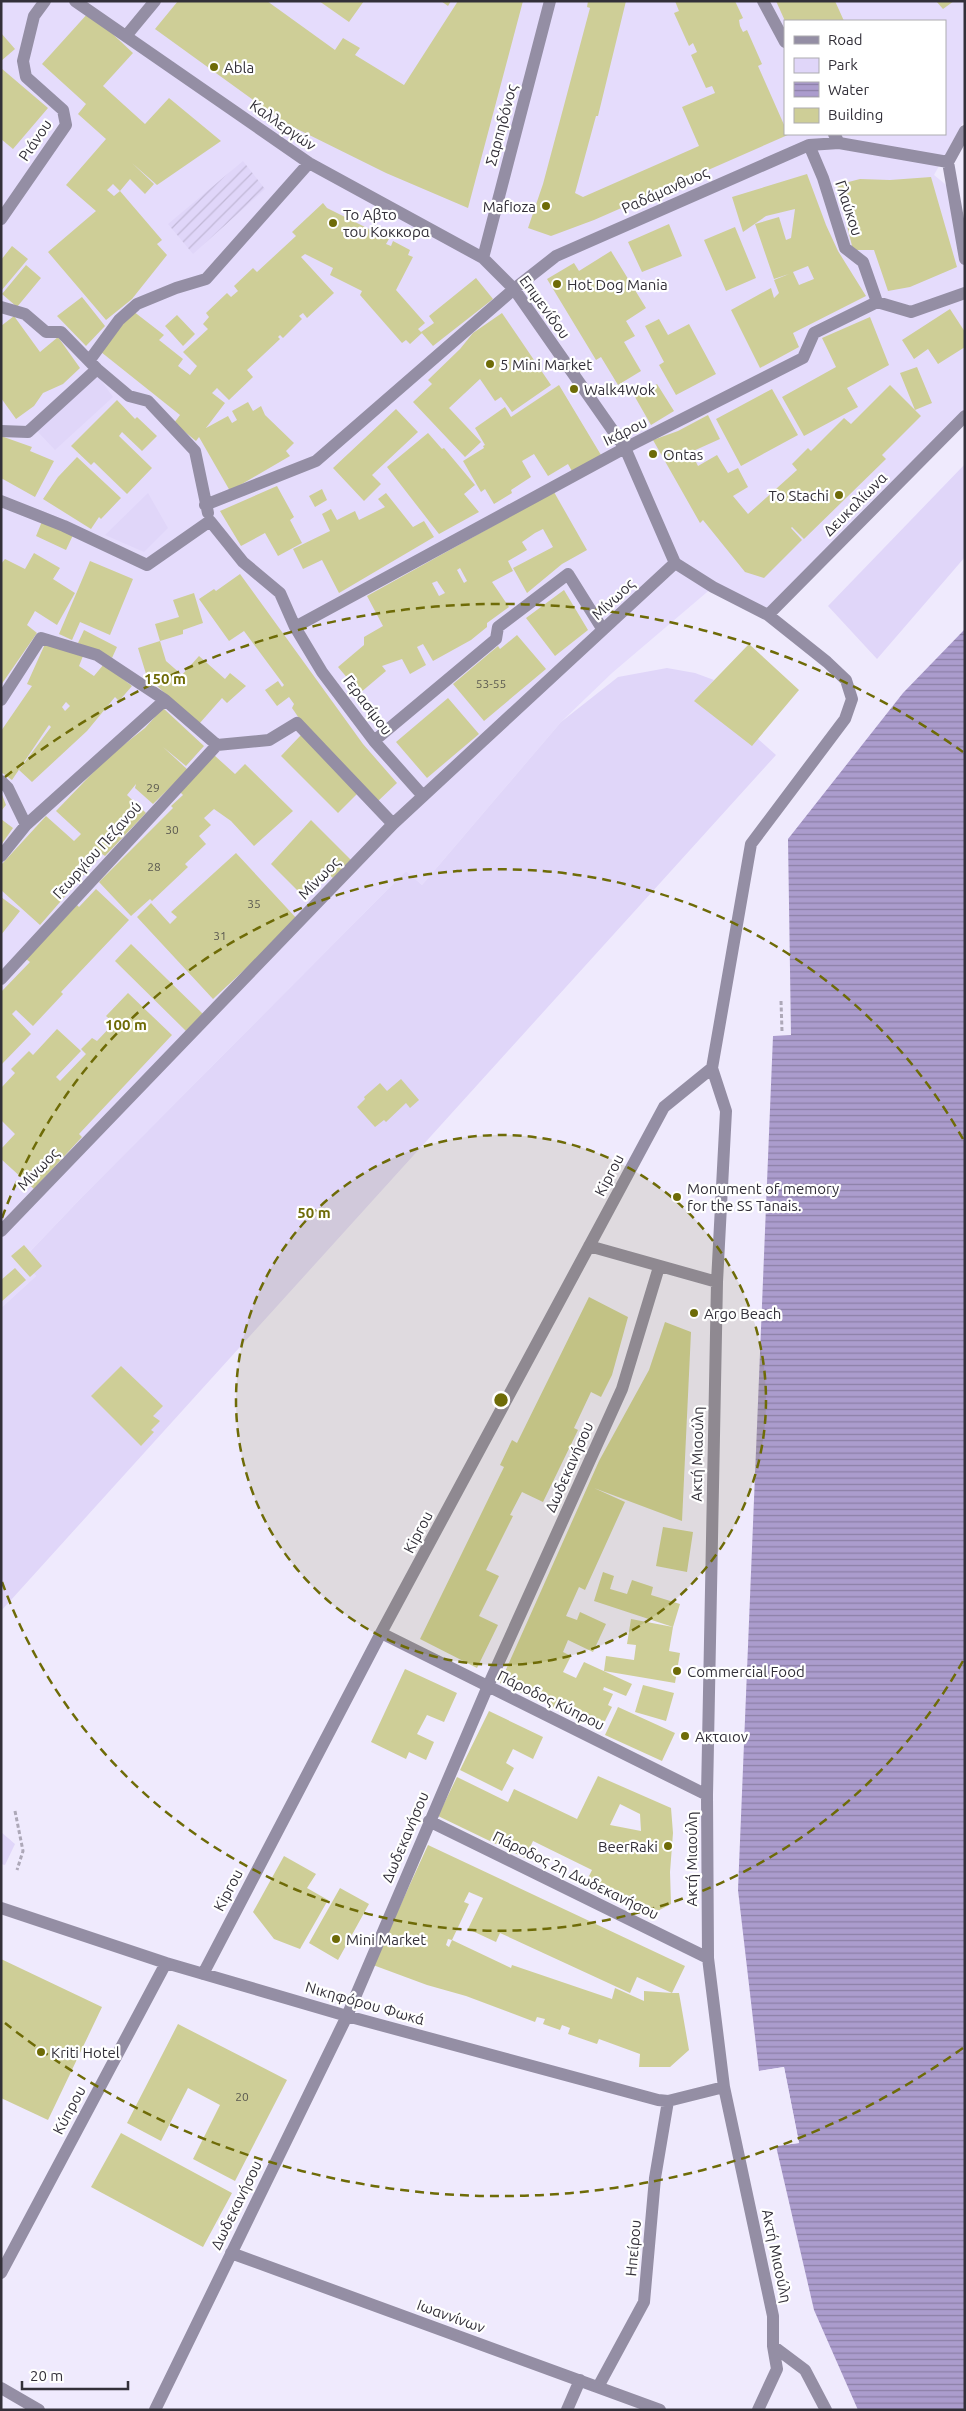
<svg xmlns="http://www.w3.org/2000/svg" width="966" height="2411" font-family="Ubuntu,sans-serif">
  <defs>
    <pattern id="garden-furrows" width="10" height="10" patternUnits="userSpaceOnUse" patternTransform="scale(1.25)"><rect width="10" height="10" fill="#e0d6f9"/><path d="M-1 1l2-2M0 10L10 0M9 11l2-2" fill="none" stroke="#c1b8d6"/></pattern>
    <pattern id="water-rules" width="6" height="5" patternUnits="userSpaceOnUse" patternTransform="scale(1.25)"><rect width="6" height="5" fill="#ab9ccd"/><path d="M0 2.5h6" fill="none" stroke="#8c80a7"/></pattern>
  </defs>
  <rect width="100%" height="100%" fill="#efeafd"/>
  <path fill="#e5dcfc" fill-rule="evenodd" d="M1,1H965V119L934,175L951,189L965,263V416L768,615L713,587L612,673L561,722L422,885L406,871L83,1196L22,1260L36,1276L1,1308ZM785,21H945V134H785Z"/>
  <path fill="#e0d6f9" d="M98,376L113,397L55,450L37,431Z
    M965,464V557L877,659L828,606Z
    M148,493L168,528L144,552L105,535Z
    M667,668L695,673L714,680L704,691L776,755L1,1611V1308L36,1276L22,1260L83,1196L406,871L422,885L561,722L618,677Z
    M1,1832L15,1844L5,1865L1,1864Z"/>
  <path fill="url(#garden-furrows)" d="M243,161L265,189L193,254L168,224Z"/>
  <path fill="url(#water-rules)" d="M965,629V2410H858L814,2310L776,2146L799,2143L784,2067L759,2071L738,1890L773,1036L791,1035L788,839L903,693Z"/>
  <path fill="#efeafd" d="M784,2067L799,2143L776,2146L775,2144L796,2141L782,2070L759,2073V2071Z"/>
  <path fill="#cece97" fill-rule="evenodd" d="M178,1H267L335,50L343,38L360,48L355,55L404,85L458,1H523L468,208L386,173L285,123L155,29Z
    M319,1H364L349,22Z
    M441,1H451L448,6Z
    M588,1H626L598,116H596L575,193L583,197L699,146L682,107L715,93L712,86L706,88L691,55L697,52L693,43L689,46L674,13L679,11L675,1H735L743,18L739,20L740,26L743,32L747,30L762,64L758,66L785,127V134H790L594,220L551,236L528,228L543,184L590,8L587,7Z
    M776,1H835L844,21H785Z
    M936,1H954L943,9Z
    M89,12L133,53L103,86L145,124L169,98L221,141L157,185L132,163L154,184L145,194L130,179L120,191L162,240L157,244L167,255L132,299L106,320L48,252L96,211L66,185L106,139L78,114L86,104L42,64ZM113,184L120,191L114,196L107,190Z
    M1,33L15,49L1,61Z
    M1,68L48,108L13,149L1,139Z
    M807,174L826,225L838,251L866,296L793,333L799,347L760,368L731,310L771,288L774,298L779,293L774,280L789,274L774,279L755,224L779,217L786,240L791,238L795,209L766,216L743,232L732,197ZM808,266L814,279L799,285L793,272Z
    M931,177L957,267L910,287L888,291L874,250H853L837,185L860,179L890,180Z
    M323,203L327,208L389,239L386,244L391,246L393,241L410,250L408,255L413,257L396,290L425,323L418,329L422,333L410,344L406,340L402,343L360,295L362,291L330,275L333,268L305,254L301,257L334,293L307,318L303,313L299,316L302,319L283,338L280,335L278,337L280,339L247,370L253,377L229,400L217,388L212,393L225,403L206,428L228,416L232,423L237,420L232,411L248,402L253,411L261,406L265,415L294,443L286,451L290,456L230,491L199,437L196,441L174,423L180,415L101,352L133,311L164,335L159,340L183,359L178,366L190,375L197,366L183,352L208,329L203,324L209,317L206,313L227,293L231,297L238,291L234,286L253,268L257,272L296,236L292,232Z
    M669,224L682,256L642,272L628,242Z
    M735,227L756,278L726,291L704,240Z
    M12,246L28,259L1,291V260Z
    M611,251L646,308L626,321L635,336L624,342L641,371L618,385L601,357L596,360L547,279L574,263L579,271Z
    M26,265L41,278L17,307L2,294Z
    M476,278L493,299L433,346L421,332L434,323L429,316Z
    M82,297L105,326L86,346L57,316Z
    M950,309L965,332V347L938,364L928,349L914,359L902,340Z
    M502,313L551,385L512,412L501,397L495,401L480,379L449,408L481,442L465,457L413,402L432,384L428,380L460,349L473,333Z
    M177,315L195,334L183,346L165,326Z
    M14,316L40,352L58,337L80,368L63,384L43,393L34,406L16,419L1,398V326Z
    M870,317L889,365L847,388L858,407L804,436L782,397L836,367L822,338Z
    M659,319L668,335L689,324L716,374L676,395L659,365L664,362L645,326Z
    M917,367L932,403L915,410L921,416L882,455L886,459L804,539L792,527L791,528L802,540L764,578L745,572L703,520L700,523L653,440L678,431L708,415L720,439L691,452L698,466L717,455L728,473L738,468L748,487L733,496L748,514L797,470L792,464L808,448L811,451L844,418L851,424L890,385L915,410L900,373Z
    M657,384L674,411L651,425L635,397Z
    M559,385L601,455L573,473L568,464L548,476L534,454L522,461L531,477L511,490L512,493L494,504L485,489L481,492L463,461L484,448L483,446L485,445L475,428L505,407L511,417Z
    M772,389L798,435L741,466L716,419Z
    M117,400L135,419L137,417L157,436L142,451L122,432L119,436L152,468L127,494L94,462L91,465L71,446Z
    M396,409L418,432L372,475L381,484L364,501L333,468Z
    M428,433L442,449L444,448L475,485L464,494L479,512L439,534L387,467Z
    M1,436L32,447L30,451L54,461L35,497L1,478Z
    M77,457L121,498L101,519L99,517L91,529L43,499L58,477Z
    M277,486L294,517L290,520L302,543L278,556L265,533L241,546L220,511Z
    M322,489L327,500L315,507L309,496Z
    M554,492L587,550L562,564L527,593L513,568L553,547L543,529L535,533L522,542L527,550L508,561L513,571L492,582L509,607L487,623V627L471,640L433,661L423,644L417,647L426,665L410,674L402,659L382,666L386,671L360,693L338,667L364,645V637L383,626L367,596ZM460,568L467,581L464,583L457,570ZM437,581L445,593L439,596L432,583Z
    M386,493L413,527L424,521L434,537L339,593L322,560L303,569L293,549L330,531L322,514L331,509L337,520L355,511L359,520L385,507L378,499Z
    M43,519L74,533L66,550L36,536Z
    M34,553L60,568L53,579L75,593L57,625L35,611L27,625L37,633L1,685V564L5,559L25,569Z
    M90,561L133,579L110,635L80,622L72,640L59,634Z
    M240,574L363,744L397,783L377,802L303,724L292,708L294,704L289,697L277,706L265,690L278,681L282,687L284,685L244,631L229,641L199,599L214,589L216,591Z
    M564,590L588,630L555,656L526,618Z
    M194,593L203,623L183,630V634L160,641L166,661L182,675L199,656L225,679L230,673L246,686L227,703L222,698L199,724L147,677L138,648L160,641L155,624L179,617L173,600Z
    M84,630L117,647L112,658L78,643Z
    M517,635L546,669L484,721L453,684L498,646L500,649Z
    M45,644L83,656L79,666L94,676L104,664L132,686L119,701L115,697L87,731L32,782L19,770L51,727L49,725L12,780L1,772V731L32,686L27,684ZM66,702L70,706L65,711L62,707Z
    M749,644L799,690L752,746L694,701Z
    M448,698L479,734L427,778L396,742Z
    M163,708L204,746L186,766L163,747L188,770L153,804L135,788L136,784L127,795L146,813L105,856L102,854L40,925L1,890V865L46,816L74,841L81,834L56,811L107,758L145,728Z
    M301,735L358,793L338,813L281,756Z
    M214,755L235,774L245,764L293,811L254,846L231,821L214,809L204,818L211,825L199,836L206,844L185,864L188,867L152,901L150,899L131,916L99,882L173,808L171,806L183,795L179,791Z
    M1,792L6,805L1,811Z
    M1,819L13,828L1,845Z
    M311,820L351,860L333,878L327,873L304,897L271,864Z
    M236,853L298,920L213,999L137,917L151,903L170,924L177,917L171,912Z
    M96,889L129,920L61,992L63,994L33,1026L16,1010L12,1014L31,1034L1,1065V992L30,962L26,959L77,905L79,907Z
    M1,897L20,911L1,935Z
    M131,944L203,1014L186,1031L115,961Z
    M128,993L172,1035L79,1134L82,1137L34,1189L1,1159V1149L15,1134L1,1120V1088L15,1073L11,1069L29,1051L33,1055L57,1029L81,1051L56,1077L60,1081L86,1054L81,1049L92,1038L97,1041L114,1023L106,1016Z
    M401,1079L419,1100L410,1108L406,1103L386,1122L384,1120L375,1127L357,1107L365,1099L364,1097L380,1083L387,1091Z
    M24,1245L42,1266L30,1277L11,1256Z
    M15,1268L26,1280L1,1302V1280Z
    M589,1297L628,1317L612,1375L601,1397L591,1392L574,1428L578,1430L543,1502L522,1492L510,1515L513,1516L486,1570L499,1576L479,1616L498,1625L477,1668L420,1639L504,1467L500,1465L512,1440L517,1443Z
    M665,1322L691,1332L682,1521L594,1488L625,1502L585,1590L579,1587L566,1616L577,1620L580,1612L606,1624L593,1652L568,1640L563,1652L571,1656L563,1672L576,1678L584,1662L632,1684L626,1696L604,1687L603,1690L613,1694L608,1705L612,1707L601,1729L500,1683L599,1461L649,1370Z
    M121,1366L163,1406L153,1416L160,1421L151,1430L154,1432L141,1446L91,1396Z
    M663,1527L693,1532L687,1572L656,1566Z
    M603,1572L614,1576L610,1589L627,1594L632,1580L653,1587L651,1595L680,1604L673,1627L594,1601Z
    M631,1619L673,1627L669,1651L680,1653L675,1683L604,1671L606,1656L634,1660L636,1645L627,1644Z
    M405,1669L457,1693L444,1722L427,1715L417,1734L434,1742L426,1760L409,1752L406,1759L371,1742Z
    M643,1685L674,1693L666,1721L635,1712Z
    M618,1707L675,1733L662,1761L605,1735Z
    M489,1711L543,1737L533,1759L513,1749L506,1763L514,1768L502,1791L460,1770Z
    M598,1776L671,1808L673,1833L670,1872L671,1904L648,1916L615,1895L586,1882L592,1870L533,1841L525,1858L438,1816L457,1777L508,1802L514,1789L577,1819ZM620,1804L640,1814L641,1831L610,1825Z
    M428,1845L685,1966L672,1993H679L689,2050L670,2067H639L640,2054L599,2039L597,2044L568,2034L570,2028L562,2025L560,2030L543,2024L545,2019L537,2017L535,2022L466,1996L427,1985L373,1965ZM469,1892L483,1898L468,1929L496,1942L500,1933L630,1993L637,1977L672,1993L644,1991V2001L615,1988L612,1999L512,1965L511,1968L452,1940L469,1904L464,1902ZM448,1939L452,1940L449,1947L446,1945Z
    M284,1856L316,1874L307,1888L328,1900L300,1949L274,1939L253,1912Z
    M340,1888L369,1904L338,1960L309,1943Z
    M1,1959L102,2007L48,2120L1,2098Z
    M178,2024L287,2080L235,2181L193,2159L220,2105L188,2088L161,2141L127,2123Z
    M121,2133L232,2193L203,2247L91,2187Z"/>
  <g fill="none" stroke-linecap="round" stroke-linejoin="round">
    <path stroke="#ada8b8" stroke-width="3" stroke-dasharray="4 2.5" stroke-linecap="butt" d="M781,1001L782,1031
      M15,1811L23,1851L17,1870"/>
    <path stroke="#948ea4" stroke-width="12" d="M75,1L309,163L483,258L514,289L625,448L675,563
      M763,1L785,42
      M126,36L155,1
      M965,131L948,162L965,259
      M834,134L839,143L948,162
      M809,145L823,178L845,248L863,262L877,302
      M1,219L66,125L63,110L26,77L23,61L34,16L45,1
      M483,258L550,1
      M1,307L25,314L46,332H61L97,369L129,396L148,401L195,451L208,513
      M89,361L119,320L137,304L176,288L206,279L309,163
      M1,431L28,432L97,369
      M1,501L64,526L147,565L210,521L243,562L280,593L295,627L322,672L374,741L423,796
      M205,505L316,461L514,289L556,256L809,145L839,143
      M768,615L965,416
      M295,627L625,448L803,358L814,333L877,302L911,312L965,293
      M1,700L41,638L97,655L165,700L217,745L269,740L297,723L393,824
      M374,741L496,639L498,627L568,574L603,630
      M1,781L8,788L26,825
      M1,856L26,825L165,700
      M1,979L217,745
      M712,1068L726,1111L717,1282L707,1795L708,1958L724,2087L773,2316V2346L777,2369L758,2410
      M1,1231L393,824L675,563
      M589,1246L717,1282
      M381,1633L707,1795
      M429,1821L708,1958
      M1,1908L166,1963L347,2016L658,2100L668,2101L724,2087
      M203,1974L381,1633L664,1107L712,1068L751,844L845,719L852,699L846,680L827,662L768,615L713,587L675,563
      M231,2253L660,2410
      M1,2273L166,1963
      M773,2346L805,2370L826,2410
      M598,2387L644,2302L655,2178L668,2101
      M1,2388L39,2410
      M155,2410L347,2016L488,1686L622,1389L659,1267
      M567,2410L580,2380"/>
  </g>
  <circle cx="501" cy="1400" r="265" fill="#6e6b07" fill-opacity=".12"/>
  <g fill="none" stroke="#6e6b07" stroke-width="2.5" stroke-dasharray="9 6">
    <circle cx="501" cy="1400" r="265"/>
    <path d="M963 1661A531 531 0 0 1 2 1582M2 1218A531 531 0 0 1 963 1139"/>
    <path d="M963 2048A796 796 0 0 1 5 2023M5 777A796 796 0 0 1 963 752"/>
  </g>
  <g fill="#6e6b07" stroke="#fff" stroke-width="2">
    <circle cx="214" cy="67" r="5"/>
    <circle cx="546" cy="206" r="5"/>
    <circle cx="333" cy="223" r="5"/>
    <circle cx="557" cy="284" r="5"/>
    <circle cx="490" cy="364" r="5"/>
    <circle cx="574" cy="389" r="5"/>
    <circle cx="653" cy="454" r="5"/>
    <circle cx="839" cy="495" r="5"/>
    <circle cx="677" cy="1197" r="5"/>
    <circle cx="694" cy="1313" r="5"/>
    <circle cx="677" cy="1671" r="5"/>
    <circle cx="685" cy="1736" r="5"/>
    <circle cx="668" cy="1846" r="5"/>
    <circle cx="336" cy="1939" r="5"/>
    <circle cx="41" cy="2052" r="5"/>
  </g>
  <g text-anchor="middle" dominant-baseline="central" stroke-width="4.5" stroke-linejoin="round" paint-order="stroke">
    <g font-size="12" fill="#5a5850">
      <text x="491" y="683">53-55</text>
      <text x="153" y="787">29</text>
      <text x="172" y="829">30</text>
      <text x="154" y="866">28</text>
      <text x="254" y="903">35</text>
      <text x="220" y="935">31</text>
      <text x="242" y="2096">20</text>
    </g>
    <g font-size="15" fill="#333039" stroke="#fff" text-anchor="start">
      <text x="224" y="67">Abla</text>
      <text x="536" y="206" text-anchor="end">Mafioza</text>
      <text x="343" y="214">Το Αβτο<tspan x="343" dy="17">του Κοκκορα</tspan></text>
      <text x="567" y="284">Hot Dog Mania</text>
      <text x="500" y="364">5 Mini Market</text>
      <text x="584" y="389">Walk4Wok</text>
      <text x="663" y="454">Ontas</text>
      <text x="829" y="495" text-anchor="end">To Stachi</text>
      <text x="687" y="1188">Monument of memory<tspan x="687" dy="17">for the SS Tanais.</tspan></text>
      <text x="704" y="1313">Argo Beach</text>
      <text x="687" y="1671">Commercial Food</text>
      <text x="695" y="1736">Ακταιον</text>
      <text x="658" y="1846" text-anchor="end">BeerRaki</text>
      <text x="346" y="1939">Mini Market</text>
      <text x="51" y="2052">Kriti Hotel</text>
    </g>
    <g font-size="15" fill="#333039" stroke="#fff">
      <text transform="translate(283 125) rotate(35)">Καλλεργών</text>
      <text transform="translate(501 125) rotate(-75)">Σαρπηδόνος</text>
      <text transform="translate(35 140) rotate(-56)">Ριάνου</text>
      <text transform="translate(665 190) rotate(-24)">Ραδάμανθυος</text>
      <text transform="translate(849 208) rotate(72)">Γλαύκου</text>
      <text transform="translate(545 307) rotate(54)">Επιμενίδου</text>
      <text transform="translate(625 431) rotate(-26)">Ικάρου</text>
      <text transform="translate(855 504) rotate(-45)">Δευκαλίωνα</text>
      <text transform="translate(613 599) rotate(-43)">Μίνωος</text>
      <text transform="translate(368 705) rotate(53)">Γερασίμου</text>
      <text transform="translate(97 850) rotate(-48)">Γεωργίου Πεζανού</text>
      <text transform="translate(319 878) rotate(-46)">Μίνωος</text>
      <text transform="translate(38 1169) rotate(-46)">Μίνωος</text>
      <text transform="translate(609 1175) rotate(-62)">Kiprou</text>
      <text transform="translate(697 1454) rotate(-89)">Ακτή Μιαούλη</text>
      <text transform="translate(569 1467) rotate(-66)">Δωδεκανήσου</text>
      <text transform="translate(418 1532) rotate(-62)">Kiprou</text>
      <text transform="translate(551 1700) rotate(26)">Πάροδος Κύπρου</text>
      <text transform="translate(405 1837) rotate(-67)">Δωδεκανήσου</text>
      <text transform="translate(691 1859) rotate(-90)">Ακτή Μιαούλη</text>
      <text transform="translate(576 1875) rotate(26)">Πάροδος 2η Δωδεκανήσου</text>
      <text transform="translate(228 1890) rotate(-62)">Kiprou</text>
      <text transform="translate(365 2003) rotate(16)">Νικηφόρου Φωκά</text>
      <text transform="translate(69 2110) rotate(-62)">Κύπρου</text>
      <text transform="translate(236 2205) rotate(-64)">Δωδεκανήσου</text>
      <text transform="translate(633 2248) rotate(-85)">Ηπείρου</text>
      <text transform="translate(777 2256) rotate(78)">Ακτή Μιαούλη</text>
      <text transform="translate(451 2316) rotate(20)">Ιωαννίνων</text>
    </g>
  </g>
  <circle cx="501" cy="1400" r="8" fill="#6e6b07" stroke="#fff" stroke-width="2.5"/>
  <g font-size="15" text-anchor="middle" font-weight="bold" fill="#6e6b07" stroke="#fff" stroke-width="4.5" stroke-linejoin="round" paint-order="stroke">
    <text x="165" y="684">150 m</text>
    <text x="126" y="1030">100 m</text>
    <text x="314" y="1218">50 m</text>
  </g>
  <rect width="966" height="2411" fill="none" stroke="#333039" stroke-width="5"/>
  <rect x="784" y="20" width="162" height="115" fill="#ffffff" stroke="#adacb0"/>
  <rect x="794" y="36" width="25" height="8" fill="#948ea4" stroke="#adacb0"/>
  <text x="828" y="45" font-size="15" fill="#333039">Road</text>
  <rect x="794" y="58" width="25" height="15" fill="#e0d6f9" stroke="#adacb0"/>
  <text x="828" y="70" font-size="15" fill="#333039">Park</text>
  <rect x="794" y="82" width="25" height="15" fill="url(#water-rules)" stroke="#adacb0"/>
  <text x="828" y="95" font-size="15" fill="#333039">Water</text>
  <rect x="794" y="108" width="25" height="15" fill="#cece97" stroke="#adacb0"/>
  <text x="828" y="120" font-size="15" fill="#333039">Building</text>
  <path d="M22 2381v8h106v-8" fill="none" stroke="#333039" stroke-width="2.5"/>
  <text x="30" y="2381" font-size="15" fill="#333039" stroke="#ffffff" stroke-width="4" paint-order="stroke">20 m</text>
</svg>
